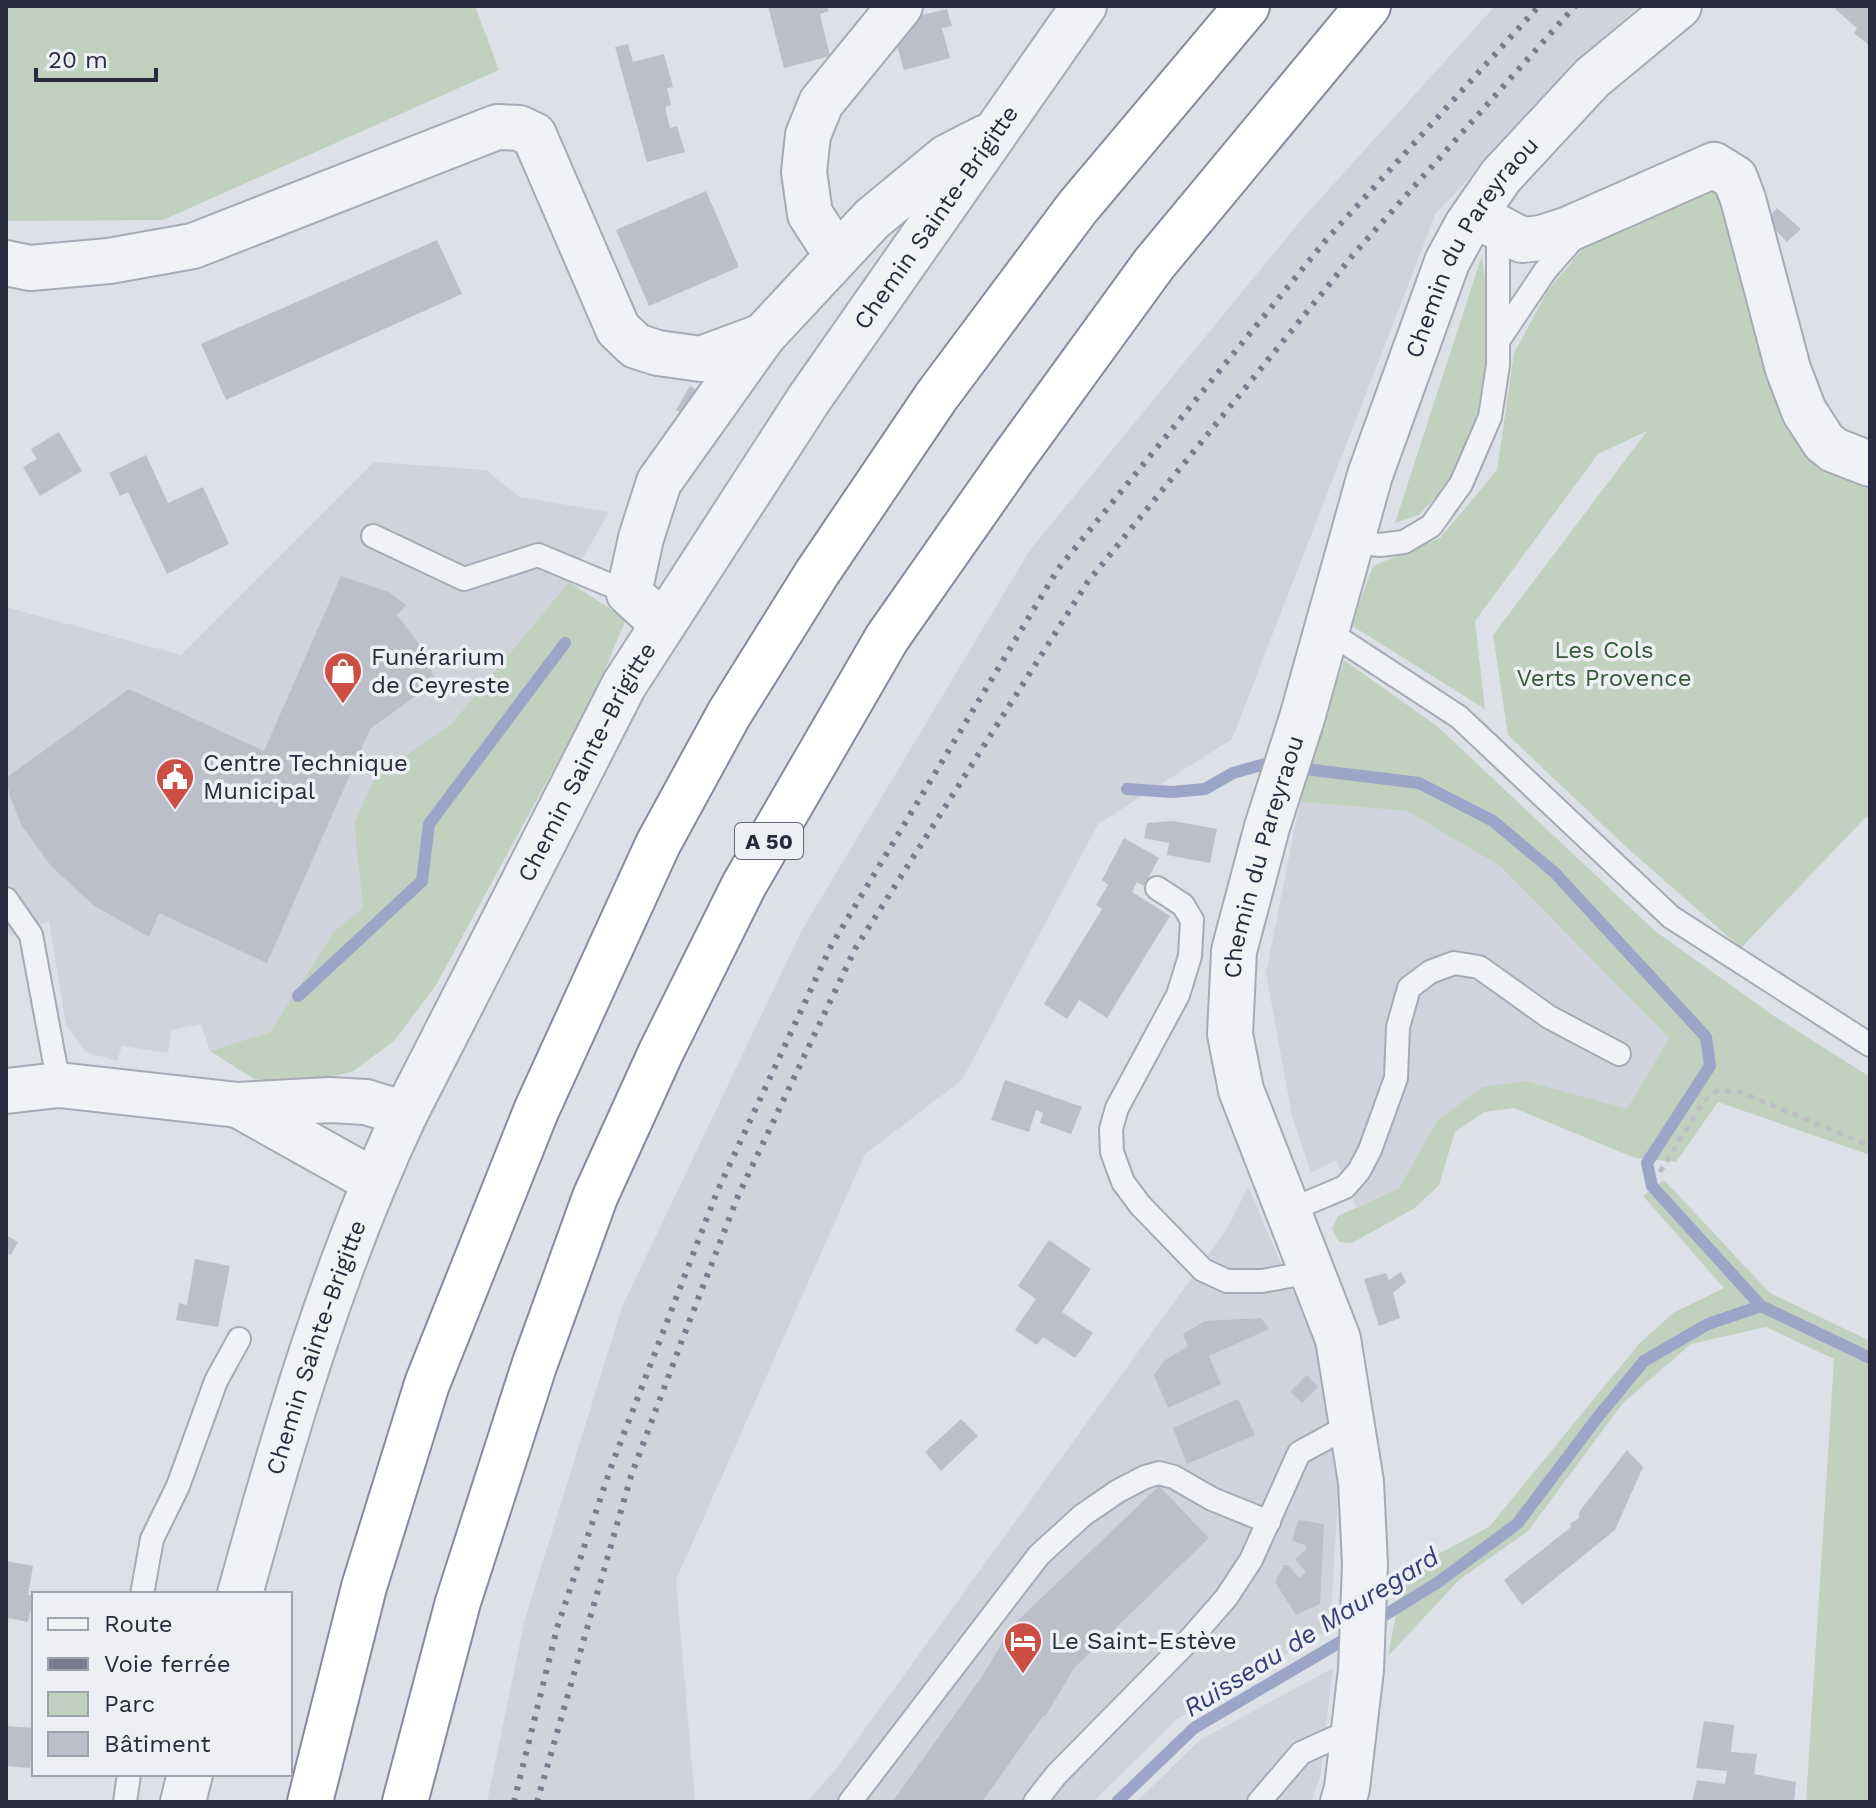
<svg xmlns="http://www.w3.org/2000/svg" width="1876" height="1808" font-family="'Work Sans',sans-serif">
  <rect width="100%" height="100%" fill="#dee0e8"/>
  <path fill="#d0d2dc" d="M1495,6H1638L1591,50L1436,213L1232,739L1098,824L962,1080L865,1154L676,1580L695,1802H487L525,1619L622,1307L802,930L1030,550L1302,219Z
    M374,462L486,470L520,497L609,512L569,582L452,723L375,777L354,823L363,908L334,931L270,1032L210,1051L201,1024L172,1030L168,1053L122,1046L117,1061L86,1052L66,1025L49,921L11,936L6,929V607L181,655Z
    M1300,802L1407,811L1500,866L1669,1038L1627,1110L1527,1081L1437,1121L1399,1188L1356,1207L1336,1160L1311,1173L1292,1116L1266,973Z
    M1248,1187L1327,1369L1338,1495L1330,1629L1177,1719L1093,1802H807L836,1769L1227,1229Z
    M1333,1668L1320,1777L1311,1802H1136L1200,1740Z"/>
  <path fill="#c0d1c0" d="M6,6H475L499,70L163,220L6,221Z
    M1710,179L1730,190L1796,424L1870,472V816L1865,818L1741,948L1624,845L1508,735L1493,635L1647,431L1598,454L1475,621L1485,709L1351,625L1373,566L1440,538L1497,470L1514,353L1548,290L1597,232Z
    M1482,255L1488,310L1487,362L1477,416L1452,479L1419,515L1395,523Z
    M569,582L626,619L596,691L436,985L394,1041L352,1072L300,1083L254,1079L210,1051L270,1032L334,931L363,908L354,823L375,777L452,723Z
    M1344,660L1437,726L1655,931L1774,1016L1870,1077V1155L1718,1102L1676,1162L1635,1158L1514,1108L1484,1112L1455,1132L1439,1185L1415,1208L1352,1243L1339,1242L1332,1229L1338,1216L1399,1188L1437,1121L1483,1087L1526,1081L1627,1109L1669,1038L1500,866L1407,811L1300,802Z
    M1664,1180L1770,1293L1870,1341V1802H1806L1834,1359L1766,1327L1691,1344L1623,1403L1528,1531L1460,1579L1388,1656L1404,1572L1489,1527L1638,1345L1673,1313L1724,1288L1643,1196Z"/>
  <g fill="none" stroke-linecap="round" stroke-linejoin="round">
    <path stroke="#9aa5c7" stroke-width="12" d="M1127,789L1172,792L1205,789L1233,773L1265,764L1419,783L1493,821L1555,873L1706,1037L1710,1066L1647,1163L1652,1186L1761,1306
      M298,996L422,881L429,824L565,643
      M1372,1623L1437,1583L1517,1524L1597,1418L1644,1361L1708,1324L1761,1306L1870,1358
      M1117,1802L1194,1728L1352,1635"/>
  </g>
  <path fill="#bcbeca" d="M768,6H827L829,11L820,14L830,56L784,68Z
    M1838,6H1870V46L1854,33L1857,28L1835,9Z
    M947,9L952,26L942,28L950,58L904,70L896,42L902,40L897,21Z
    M628,44L633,62L664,54L673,87L667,88L671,105L665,107L670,128L677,126L685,152L647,162L615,47Z
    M706,191L739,267L649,306L616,230Z
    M1777,208L1801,229L1787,242L1766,220Z
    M437,240L462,294L226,400L201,344Z
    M690,386L702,394L689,417L676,410Z
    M59,432L82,471L40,496L23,467L37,459L31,449Z
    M146,455L168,503L203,487L229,544L167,574L128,492L120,496L109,473Z
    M341,576L389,592L406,605L397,615L426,653L435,682L370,729L267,963L159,913L149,937L93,905L51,866L22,826L10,797L6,778L129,689L264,751Z
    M1173,821L1217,829L1210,863L1167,855L1169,843L1144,838L1147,823Z
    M1124,838L1159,858L1144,886L1137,882L1132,892L1170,916L1107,1018L1079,1000L1067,1019L1044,1004L1102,909L1096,905L1108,885L1102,880Z
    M1005,1080L1082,1107L1071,1134L1040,1123L1043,1113L1036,1110L1029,1132L991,1120Z
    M6,1235L18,1242L11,1255L6,1253Z
    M1049,1240L1091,1269L1062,1312L1093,1333L1075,1358L1043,1337L1037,1345L1015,1330L1036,1299L1018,1286Z
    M195,1259L230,1266L218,1327L176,1320L179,1303L187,1305Z
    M1401,1272L1406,1282L1393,1293L1400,1318L1379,1326L1364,1279L1386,1273L1389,1280Z
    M1261,1318L1269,1329L1209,1356L1221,1384L1168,1408L1154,1375L1164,1361L1188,1346L1183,1334L1205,1321Z
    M1307,1375L1318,1387L1302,1403L1290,1392Z
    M1238,1399L1255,1435L1187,1464L1173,1428Z
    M961,1419L978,1436L941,1471L925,1452Z
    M1627,1450L1643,1467L1615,1530L1522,1605L1504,1580L1571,1527L1570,1524L1579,1518V1512Z
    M1159,1486L1209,1538L1074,1668L1045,1717L1043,1716L982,1802H892L983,1675L1013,1625Z
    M1298,1520L1324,1524L1320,1604L1296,1615L1275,1582L1284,1565H1288L1299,1578L1306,1572L1295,1559L1306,1550L1305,1545L1292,1541Z
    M6,1561L33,1566L28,1595L34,1596L28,1622L9,1618L6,1625Z
    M1704,1721L1734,1725L1731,1752L1757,1754L1754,1774L1796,1782L1794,1802H1692L1697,1780L1725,1784L1727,1771L1696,1768Z
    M6,1726L34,1728L30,1768L6,1766Z"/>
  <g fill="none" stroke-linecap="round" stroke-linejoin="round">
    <g stroke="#a7aab5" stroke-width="26">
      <path id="service" d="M1498,341L1545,271L1579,232
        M373,536L464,579L538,555L629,593
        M1352,542L1380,545L1404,542L1431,526L1461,484L1490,417L1498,365V227
        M1326,630L1459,717L1671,917L1870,1045
        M1157,888L1183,905L1192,920L1190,956L1178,995L1117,1108L1111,1129L1112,1152L1123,1182L1140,1205L1203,1270L1227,1281H1262L1311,1272
        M6,899L31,935L59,1085
        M1288,1211L1345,1187L1359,1171L1370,1150L1396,1078L1398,1027L1409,988L1430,972L1454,963L1479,967L1549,1017L1619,1054
        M142,1594L152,1539L178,1486L216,1381L239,1339
        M125,1802L129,1774
        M850,1802L1039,1555L1083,1515L1118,1491L1145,1477L1159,1473L1174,1477L1212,1499L1269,1522
        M1035,1802L1056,1775L1191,1638L1226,1598L1251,1560L1299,1453L1352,1424
        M1259,1802L1301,1753L1354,1729"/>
    </g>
    <g stroke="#a7aab5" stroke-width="48">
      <g id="minor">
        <path d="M1475,215L1522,240L1541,238L1569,229L1714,165L1735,178L1743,199L1788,369L1804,411L1824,442L1834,450L1870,464"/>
        <path d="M837,256L810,214L804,172L808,135L821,103L900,6"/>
        <path d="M6,263L30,268L109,261L193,246L497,127L519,128L534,135L618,329L636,346L658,353L701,359L763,336"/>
        <path d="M663,624L629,593L641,538L659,482L763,336L872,219L947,157L984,138"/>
        <path id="s1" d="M405,1114L624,685L809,399L1084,6"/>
      </g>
    </g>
    <g stroke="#a7aab5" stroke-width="48">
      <g id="tertiary">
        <path d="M6,1091L59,1085L238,1105"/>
        <path id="s2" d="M240,1594C285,1431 333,1267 405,1114L366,1102L330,1100L238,1105L356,1171L376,1176"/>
        <path d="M183,1802L190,1774"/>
        <path id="s3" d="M1343,1802L1347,1788L1361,1670L1365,1564L1361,1482L1338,1339L1241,1090L1230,1034L1234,951L1267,827L1302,718L1370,475L1447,262L1467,225L1501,176L1592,78L1679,6"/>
      </g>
    </g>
    <g stroke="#868a9e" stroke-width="48">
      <path id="motorway" d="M310,1802L364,1587L427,1384L536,1111L658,844L729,714L817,573L936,397L1077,208L1247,6
        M405,1802L458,1602L534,1366L595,1197L661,1052L744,885L887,638L1013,458L1154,264L1368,6"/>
    </g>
    <path stroke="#bdbec6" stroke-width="5" stroke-dasharray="6 6" stroke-linecap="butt" d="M1660,1172L1703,1102L1717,1091L1740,1092L1870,1146"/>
    <use href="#service" stroke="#f1f2f6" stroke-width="22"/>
    <use href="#minor" stroke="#f1f2f6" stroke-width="44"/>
    <use href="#tertiary" stroke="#f1f2f6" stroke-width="44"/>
    <use href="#motorway" stroke="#fff" stroke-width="44"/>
    <path stroke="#787c91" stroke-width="6" stroke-dasharray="4 8" stroke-linecap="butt" d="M514,1802L557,1628L611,1467L717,1192L831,946L1058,569L1326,240L1539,6
      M537,1802L631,1476L681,1343L738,1196L855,949L1087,583L1353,255L1575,6"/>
  </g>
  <defs>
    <g id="shop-pin" transform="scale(2)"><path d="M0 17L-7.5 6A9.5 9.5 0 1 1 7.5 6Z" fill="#cb4f45" stroke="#eeeff5"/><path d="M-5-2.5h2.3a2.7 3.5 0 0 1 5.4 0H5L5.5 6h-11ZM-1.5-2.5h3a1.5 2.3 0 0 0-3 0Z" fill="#fff"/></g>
    <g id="civic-pin" transform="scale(2)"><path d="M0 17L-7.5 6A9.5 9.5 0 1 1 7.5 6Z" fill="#cb4f45" stroke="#eeeff5"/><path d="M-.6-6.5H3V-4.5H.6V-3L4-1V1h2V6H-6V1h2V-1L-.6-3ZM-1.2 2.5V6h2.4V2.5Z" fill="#fff"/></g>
    <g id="hotel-pin" transform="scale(2)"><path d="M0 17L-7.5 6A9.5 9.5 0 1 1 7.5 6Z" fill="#cb4f45" stroke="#eeeff5"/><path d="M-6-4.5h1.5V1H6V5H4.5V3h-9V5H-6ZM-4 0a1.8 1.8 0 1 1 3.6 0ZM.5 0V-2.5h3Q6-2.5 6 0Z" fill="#fff"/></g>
  </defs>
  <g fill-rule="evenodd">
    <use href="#shop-pin" x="343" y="671"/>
    <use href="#civic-pin" x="175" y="777"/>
    <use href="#hotel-pin" x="1023" y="1641"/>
  </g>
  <g text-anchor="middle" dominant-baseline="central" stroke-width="7" stroke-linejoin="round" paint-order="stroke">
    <rect fill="#eeeff5" stroke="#636675" stroke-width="2" x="735" y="823" width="68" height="36" rx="6"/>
    <g font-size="22" font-weight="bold" fill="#282b3e">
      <text x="769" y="841">A 50</text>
    </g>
    <g font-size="24" fill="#282b3e" stroke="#eeeff5">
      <text stroke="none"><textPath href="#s1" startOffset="1044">Chemin Sainte-Brigitte</textPath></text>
      <text stroke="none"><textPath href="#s3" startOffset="1620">Chemin du Pareyraou</textPath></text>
      <text stroke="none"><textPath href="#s1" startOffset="396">Chemin Sainte-Brigitte</textPath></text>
      <text stroke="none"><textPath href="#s3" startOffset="972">Chemin du Pareyraou</textPath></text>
      <text stroke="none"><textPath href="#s2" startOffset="258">Chemin Sainte-Brigitte</textPath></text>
    </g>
    <g font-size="24" fill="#355a37" stroke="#eeeff5">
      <text x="1604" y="650">Les Cols<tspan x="1604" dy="28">Verts Provence</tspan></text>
    </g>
    <g font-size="24" fill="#282b3e" stroke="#eeeff5" text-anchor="start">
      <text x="371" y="657">Funérarium<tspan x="371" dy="28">de Ceyreste</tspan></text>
      <text x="203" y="763">Centre Technique<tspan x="203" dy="28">Municipal</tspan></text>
      <text x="1051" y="1641">Le Saint-Estève</text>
    </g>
    <g font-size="26" font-style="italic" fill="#334071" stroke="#eeeff5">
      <text transform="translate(1311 1632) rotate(-32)">Ruisseau de Mauregard</text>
    </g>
  </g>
  <rect width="1876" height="1808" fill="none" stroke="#282b3e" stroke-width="16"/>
  <rect x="32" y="1592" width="260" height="184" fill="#eeeff5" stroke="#9fa1ac" stroke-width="2"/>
  <rect x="48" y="1618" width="40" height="12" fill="#f1f2f6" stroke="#9fa1ac" stroke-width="2"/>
  <text x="104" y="1632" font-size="24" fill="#282b3e">Route</text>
  <rect x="48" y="1658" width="40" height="12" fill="#787c91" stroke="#9fa1ac" stroke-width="2"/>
  <text x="104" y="1672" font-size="24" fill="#282b3e">Voie ferrée</text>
  <rect x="48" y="1692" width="40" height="24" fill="#c0d1c0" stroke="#9fa1ac" stroke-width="2"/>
  <text x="104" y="1712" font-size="24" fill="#282b3e">Parc</text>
  <rect x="48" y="1732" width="40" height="24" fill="#bcbeca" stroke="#9fa1ac" stroke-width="2"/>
  <text x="104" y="1752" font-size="24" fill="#282b3e">Bâtiment</text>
  <path d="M36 68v12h120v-12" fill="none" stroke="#282b3e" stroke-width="4"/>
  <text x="48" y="68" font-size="24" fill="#282b3e" stroke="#eeeff5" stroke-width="6" paint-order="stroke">20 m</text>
</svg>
